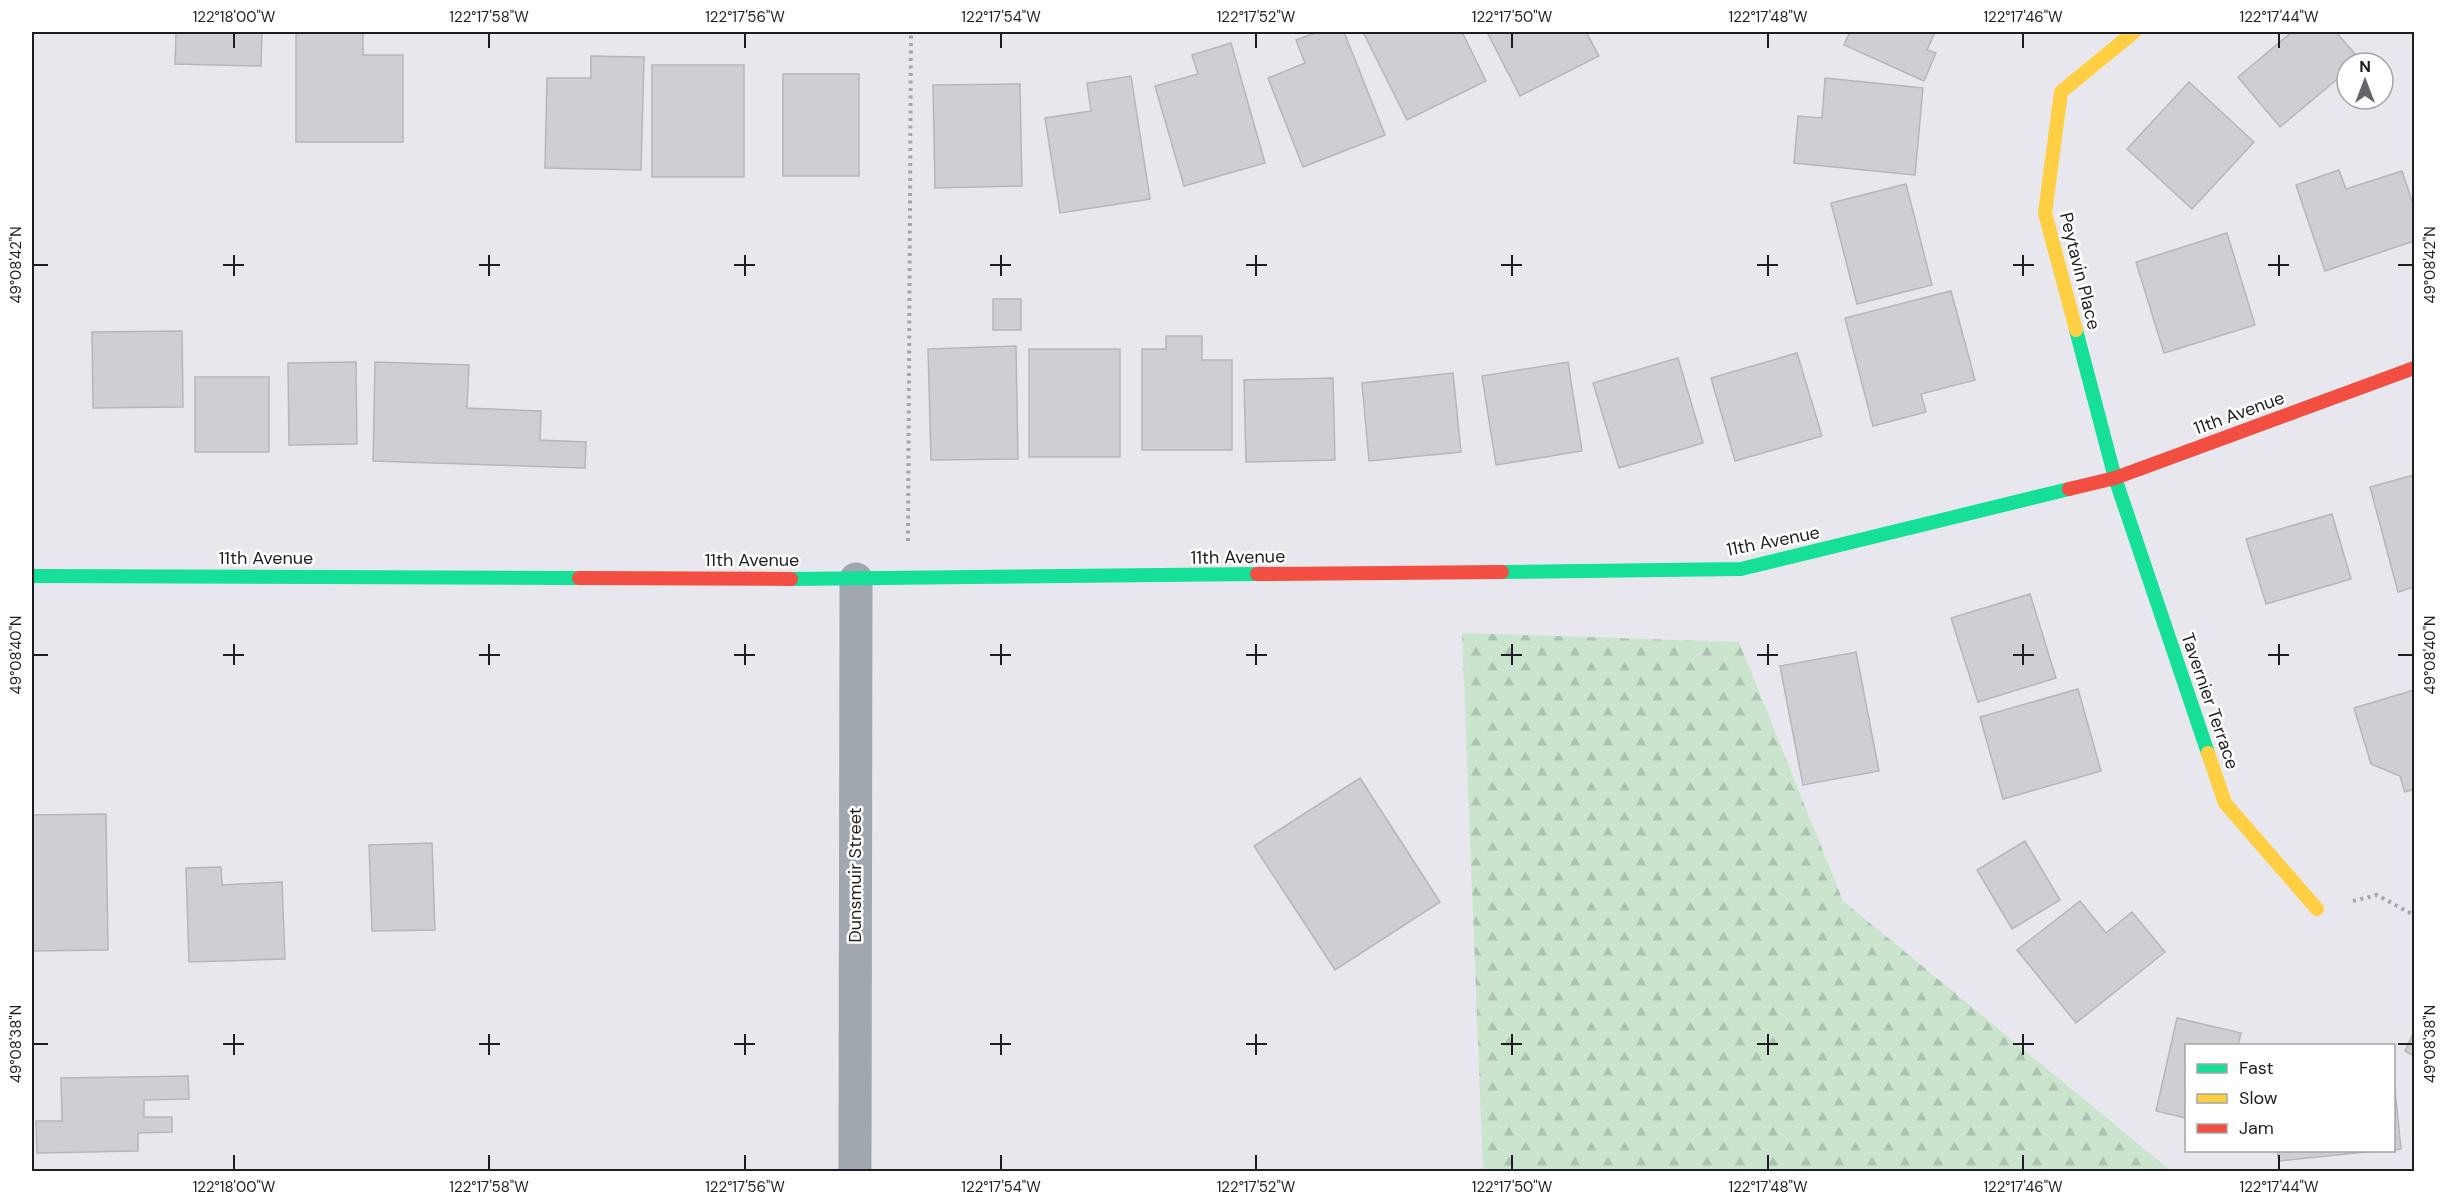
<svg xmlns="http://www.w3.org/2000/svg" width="2446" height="1203" font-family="'DM Sans',sans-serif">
  <defs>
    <pattern id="forest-firs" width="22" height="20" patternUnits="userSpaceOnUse" patternTransform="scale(1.5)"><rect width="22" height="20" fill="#cae4ce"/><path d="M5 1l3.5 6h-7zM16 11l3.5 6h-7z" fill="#adc3b1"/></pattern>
  </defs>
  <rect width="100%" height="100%" fill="#e7e7ed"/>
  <path fill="url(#forest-firs)" d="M1462,633L1739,642L1843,901L2171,1171H1483Z"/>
  <path fill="#ceced3" stroke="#b6b6ba" stroke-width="1.5" d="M176,32H262L261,66L175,64Z
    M296,32H363V55H403V142H296Z
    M1318,32H1344L1385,135L1303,167L1268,78L1305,63L1296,40Z
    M1363,32H1462L1486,81L1407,120Z
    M1487,32H1586L1599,56L1520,96Z
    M1850,32H1935L1927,50L1936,53L1924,81L1844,45Z
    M2292,32H2336L2360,60L2356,63H2347V71L2280,127L2238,77Z
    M1231,43L1265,163L1184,186L1155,86L1198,74L1192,55Z
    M591,56L644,57L641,170L545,168L547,78H591Z
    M652,65H744V177H652Z
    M783,74H859V176H783Z
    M1131,76L1150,199L1060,213L1045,118L1091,111L1087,83Z
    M1825,78L1923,88L1915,175L1794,163L1798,116L1822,118Z
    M2189,82L2254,142L2192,209L2127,149Z
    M1020,84L1022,186L935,188L933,85Z
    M2339,170L2346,189L2402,171L2414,207V241L2325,271L2296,185Z
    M1906,184L1932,285L1857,304L1831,203Z
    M2227,233L2255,325L2164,353L2136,262Z
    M1951,291L1975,380L1921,394L1926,412L1873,426L1845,318Z
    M993,299H1021V330H993Z
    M182,331L183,407L93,408L92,332Z
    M1166,336H1202V360H1232V450H1142V349H1166Z
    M1016,346L1018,459L931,460L928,349Z
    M1029,349H1120V457H1029Z
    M1797,353L1822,436L1735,461L1711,378Z
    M1678,358L1703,443L1619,468L1593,383Z
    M356,362L357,444L289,445L288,363Z
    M375,362L469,365L467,408L541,411L540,440L586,442L585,468L373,461Z
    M1568,362L1582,451L1496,465L1482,376Z
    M1453,373L1461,452L1369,461L1362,383Z
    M195,377H269V452H195Z
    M1333,378L1335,460L1246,462L1244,380Z
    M2414,475V587L2398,592L2370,487Z
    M2332,514L2351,579L2266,604L2246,539Z
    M2030,594L2056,678L1978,702L1951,618Z
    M1856,652L1879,771L1803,785L1780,666Z
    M2078,689L2101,771L2003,799L1980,717Z
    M2414,690V789L2405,792L2400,776L2371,764L2354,708Z
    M1360,778L1440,902L1335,970L1254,846Z
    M106,814L108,950L32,951V815Z
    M2025,841L2060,900L2012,929L1977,870Z
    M432,843L435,930L372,931L369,845Z
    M221,867L222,885L282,882L285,959L189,962L186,868Z
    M2080,901L2106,933L2132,912L2165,952L2076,1023L2017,950Z
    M2177,1018L2241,1033L2238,1046H2186V1118L2156,1111Z
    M2414,1032V1056L2405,1051Z
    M188,1076L189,1099L144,1100V1117H172V1132L138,1133V1151L37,1153L36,1121H62L61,1078Z
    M2394,1080L2401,1149L2394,1150Z
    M2277,1150H2385L2279,1161Z"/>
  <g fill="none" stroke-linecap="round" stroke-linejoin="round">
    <path stroke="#a4a8ae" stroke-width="4" stroke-dasharray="3 4.5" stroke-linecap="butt" d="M908,541L911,32
      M2353,901L2377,895L2414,915"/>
    <path stroke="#a1a7af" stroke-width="33" d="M855,1172L856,579"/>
    <path stroke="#16e098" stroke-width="14" d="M2076,330L2115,478L2208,753
      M1502,572L1741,569L2069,489
      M32,576L579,578
      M791,579L1257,574"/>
    <path stroke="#ffcf43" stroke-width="14" d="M2076,330L2045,213L2061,92L2134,32
      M2208,753L2225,803L2317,909"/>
    <path stroke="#f24e42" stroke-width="14" d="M2069,489L2115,478L2414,368
      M1257,574L1502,572
      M579,578L791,579"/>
  </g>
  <path fill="none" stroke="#1e1e22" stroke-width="2" d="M234,33V48M489,33V48M745,33V48M1001,33V48M1256,33V48M1512,33V48M1768,33V48M2023,33V48M2279,33V48M234,255V276M489,255V276M745,255V276M1001,255V276M1256,255V276M1512,255V276M1768,255V276M2023,255V276M2279,255V276M33,265H48M223,265H244M479,265H500M734,265H755M990,265H1011M1246,265H1267M1501,265H1522M1757,265H1778M2013,265H2034M2268,265H2289M2398,265H2413M234,644V665M489,644V665M745,644V665M1001,644V665M1256,644V665M1512,644V665M1768,644V665M2023,644V665M2279,644V665M33,655H48M223,655H244M479,655H500M734,655H755M990,655H1011M1246,655H1267M1501,655H1522M1757,655H1778M2013,655H2034M2268,655H2289M2398,655H2413M234,1034V1055M489,1034V1055M745,1034V1055M1001,1034V1055M1256,1034V1055M1512,1034V1055M1768,1034V1055M2023,1034V1055M33,1044H48M223,1044H244M479,1044H500M734,1044H755M990,1044H1011M1246,1044H1267M1501,1044H1522M1757,1044H1778M2013,1044H2034M2398,1044H2413M234,1155V1170M489,1155V1170M745,1155V1170M1001,1155V1170M1256,1155V1170M1512,1155V1170M1768,1155V1170M2023,1155V1170M2279,1155V1170"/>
  <g text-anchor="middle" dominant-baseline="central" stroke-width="5" stroke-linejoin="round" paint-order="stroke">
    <g font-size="18" fill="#1e1e22" stroke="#fff">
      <text transform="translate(2080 271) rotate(76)">Peytavin Place</text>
      <text transform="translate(2239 413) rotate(-20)">11th Avenue</text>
      <text transform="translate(1773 541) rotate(-11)">11th Avenue</text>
      <text transform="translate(1238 557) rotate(-1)">11th Avenue</text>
      <text x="266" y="558">11th Avenue</text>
      <text x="752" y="560">11th Avenue</text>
      <text transform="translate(2210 701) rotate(71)">Tavernier Terrace</text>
      <text transform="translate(855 875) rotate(-90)">Dunsmuir Street</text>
    </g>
  </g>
  <rect width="2446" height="1203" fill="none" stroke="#ffffff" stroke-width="66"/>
  <rect x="2185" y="1044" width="210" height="108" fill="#ffffff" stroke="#a5a5a7" stroke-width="1.5"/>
  <rect x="2197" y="1064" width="30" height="9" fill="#16e098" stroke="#a5a5a7" stroke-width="1.5"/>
  <text x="2239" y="1074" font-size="18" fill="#1e1e22">Fast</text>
  <rect x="2197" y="1094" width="30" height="9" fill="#ffcf43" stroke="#a5a5a7" stroke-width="1.5"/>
  <text x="2239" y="1104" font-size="18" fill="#1e1e22">Slow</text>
  <rect x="2197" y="1124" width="30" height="9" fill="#f24e42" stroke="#a5a5a7" stroke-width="1.5"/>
  <text x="2239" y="1134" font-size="18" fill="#1e1e22">Jam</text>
  <g transform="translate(2365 81)"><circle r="28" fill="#ffffff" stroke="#a5a5a7" stroke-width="1.5"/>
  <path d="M0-4.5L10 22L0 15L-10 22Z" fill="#646469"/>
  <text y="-9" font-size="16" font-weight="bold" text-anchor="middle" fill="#1e1e22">N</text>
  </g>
  <rect x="33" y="33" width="2380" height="1137" fill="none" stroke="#1e1e22" stroke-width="2"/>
  <g font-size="15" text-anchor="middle" fill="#1e1e22">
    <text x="234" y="22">122°18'00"W</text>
    <text x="489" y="22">122°17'58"W</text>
    <text x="745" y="22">122°17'56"W</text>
    <text x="1001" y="22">122°17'54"W</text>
    <text x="1256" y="22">122°17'52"W</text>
    <text x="1512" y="22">122°17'50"W</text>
    <text x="1768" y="22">122°17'48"W</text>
    <text x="2023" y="22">122°17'46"W</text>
    <text x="2279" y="22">122°17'44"W</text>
    <text transform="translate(16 265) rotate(-90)" y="5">49°08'42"N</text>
    <text transform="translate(2430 265) rotate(-90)" y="5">49°08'42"N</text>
    <text transform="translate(16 655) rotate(-90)" y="5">49°08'40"N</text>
    <text transform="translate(2430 655) rotate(-90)" y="5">49°08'40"N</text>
    <text transform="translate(16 1044) rotate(-90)" y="5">49°08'38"N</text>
    <text transform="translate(2430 1044) rotate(-90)" y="5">49°08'38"N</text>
    <text x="234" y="1192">122°18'00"W</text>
    <text x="489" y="1192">122°17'58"W</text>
    <text x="745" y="1192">122°17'56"W</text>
    <text x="1001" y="1192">122°17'54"W</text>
    <text x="1256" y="1192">122°17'52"W</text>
    <text x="1512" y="1192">122°17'50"W</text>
    <text x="1768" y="1192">122°17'48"W</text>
    <text x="2023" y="1192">122°17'46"W</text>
    <text x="2279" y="1192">122°17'44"W</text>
  </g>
</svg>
